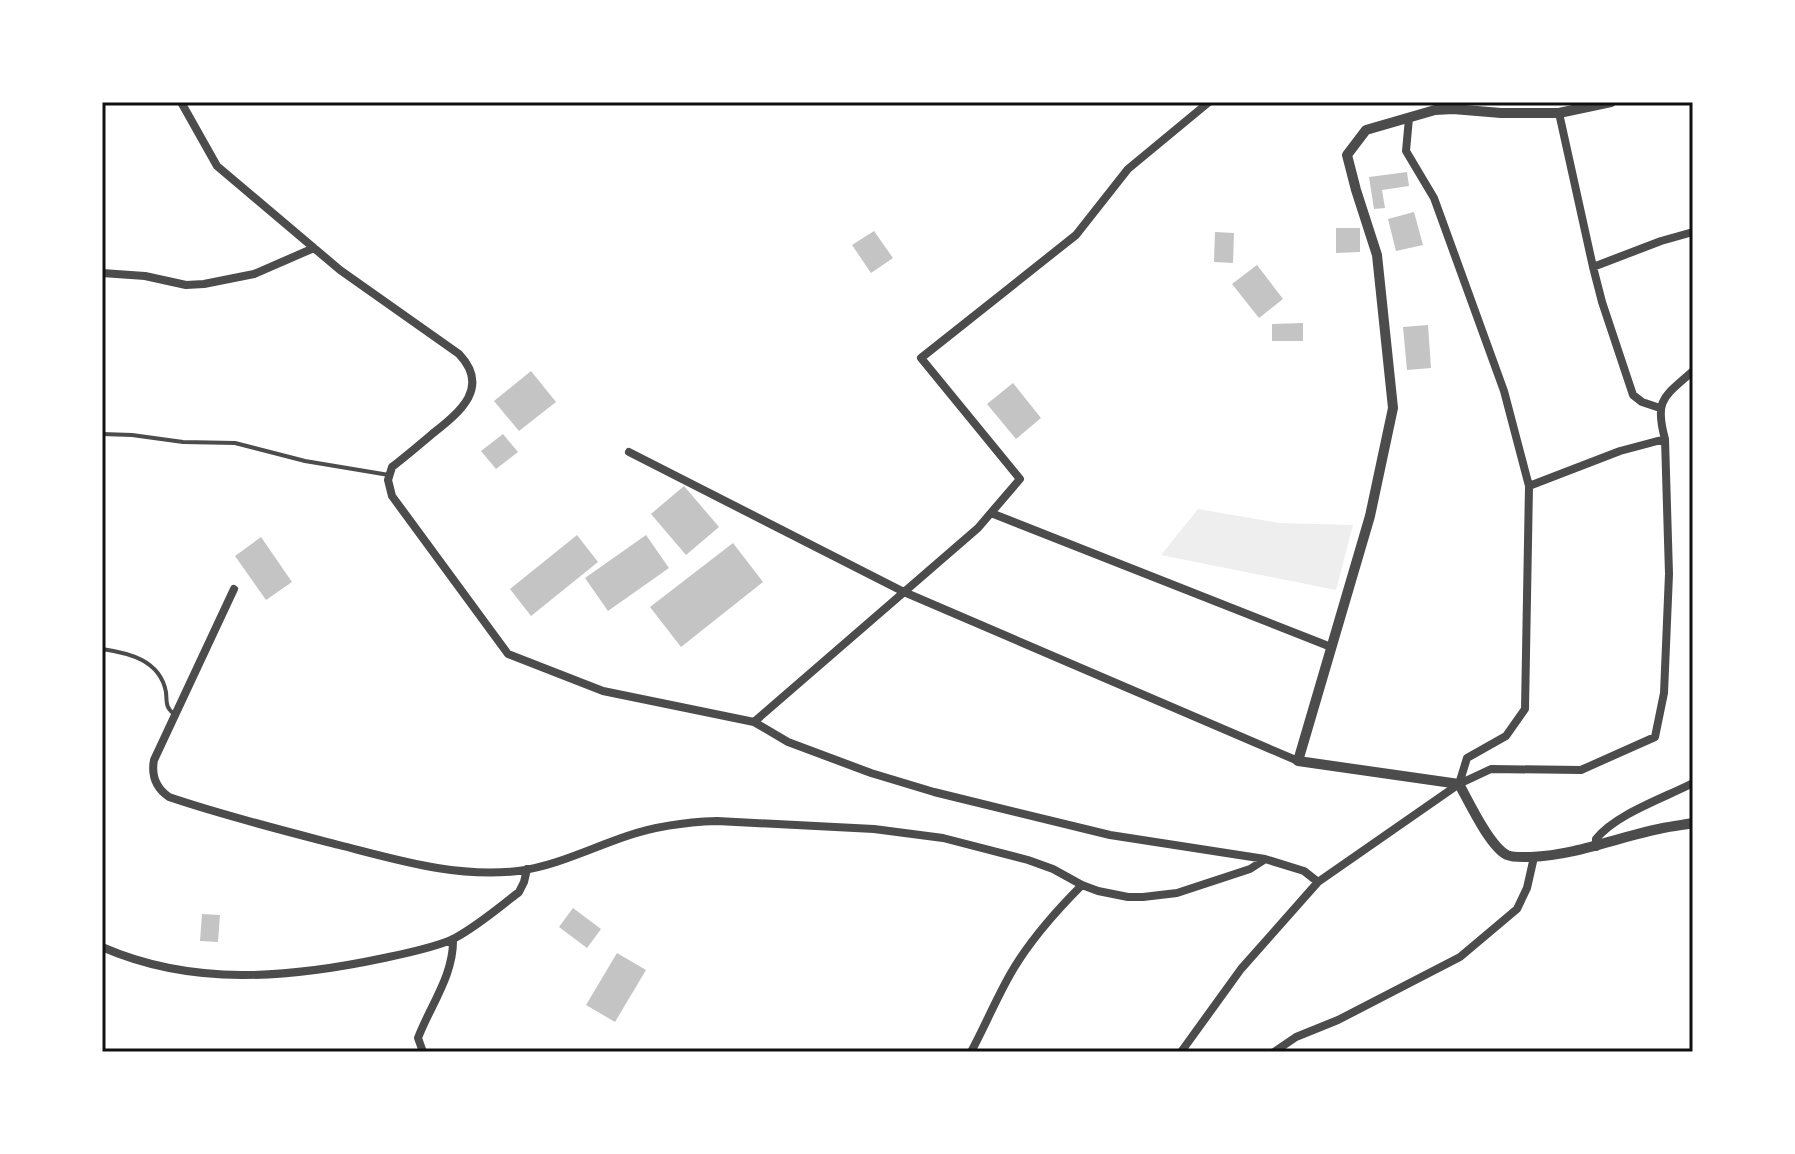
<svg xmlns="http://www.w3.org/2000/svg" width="1795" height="1154" font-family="'Crimson Pro',serif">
  <rect width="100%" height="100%" fill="#fff"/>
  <path fill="#eee" d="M1198,509L1279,523L1353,525L1336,590L1161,555Z"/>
  <path fill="#c4c4c4" d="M1407,172L1409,186L1382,190L1385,208L1374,209L1369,177Z
    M1414,212L1423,245L1396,251L1388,219Z
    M1336,228H1360V252L1336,253Z
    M874,231L893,258L871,273L852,245Z
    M1215,232L1234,233L1233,263L1214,262Z
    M1257,265L1283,299L1259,318L1232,284Z
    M1303,323V341H1272V324Z
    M1428,325L1431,368L1407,370L1403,327Z
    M531,371L556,402L519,431L494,401Z
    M1013,383L1041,418L1016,439L987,404Z
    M503,434L518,452L496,469L481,451Z
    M684,486L719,527L686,555L651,514Z
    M577,535L598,562L531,616L510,589Z
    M646,535L669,568L608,611L585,578Z
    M261,537L292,582L266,600L235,556Z
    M733,543L763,582L681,647L650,607Z
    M573,908L601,929L587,948L559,927Z
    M202,914L220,915L218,942L200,941Z
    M617,953L646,970L615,1022L586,1005Z"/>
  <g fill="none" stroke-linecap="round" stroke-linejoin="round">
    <path stroke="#4c4c4c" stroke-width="4" d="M102,434L132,435L183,442L235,443L305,461L389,475
      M102,649C129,653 160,660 166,692C167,702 165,707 174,714"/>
    <path stroke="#4c4c4c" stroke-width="8" d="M181,102L217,166L340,270L459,354C492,389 457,414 431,435C418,446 405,457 392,467L388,480L392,496L508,654L603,691L754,722
      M1209,102L1128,169L1076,235L921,358L1020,479L978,528L754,722L788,742L871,773L934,792L1110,835L1265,859L1304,871L1318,882L1459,784
      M1559,113L1593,267L1602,302L1633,395L1642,402L1660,408
      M1409,118L1406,151L1434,198L1504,391L1529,486L1525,709L1506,736L1467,758L1459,784L1491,769L1581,770L1655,737L1664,693L1669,574L1665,439C1654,399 1664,397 1693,371
      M1593,267L1661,241L1693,232
      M102,273L145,276L186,285L204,284L254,274L314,248
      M629,452L904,592L1298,761
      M1529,486L1620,451L1665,439
      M991,513L1331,647
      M234,589L154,760C151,776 156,788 169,797C225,816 281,830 339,845C398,860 456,878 518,871C556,866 591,848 627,836C656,826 687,822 717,821L874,829L943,838L1028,860L1053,869L1082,885L1098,891L1128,897H1143L1177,893L1250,869L1264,860
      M1596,847V839C1616,814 1664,798 1693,783
      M102,947C193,987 290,978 384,958C403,954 438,947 455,938C476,927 500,907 519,892L524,882L527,869
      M423,1052L418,1038C430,1006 454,975 453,939
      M971,1052C985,1026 996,999 1011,973C1030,940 1055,912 1082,885
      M1181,1052L1241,969L1318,882
      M1274,1052L1296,1037L1338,1020L1460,957L1517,909L1527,888L1534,857"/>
    <path stroke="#4c4c4c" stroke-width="10" d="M1611,102L1559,113H1501L1453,109L1435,110L1366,130L1347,155L1356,190L1377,255L1393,408L1370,516L1298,761L1459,784C1469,802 1490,847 1507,855C1514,858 1523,857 1531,857C1577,855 1618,837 1663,828C1673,826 1683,825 1693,823"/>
  </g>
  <rect width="1795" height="1154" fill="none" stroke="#ffffff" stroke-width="208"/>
  <rect x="104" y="104" width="1587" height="946" fill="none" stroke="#111" stroke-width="3"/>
</svg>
